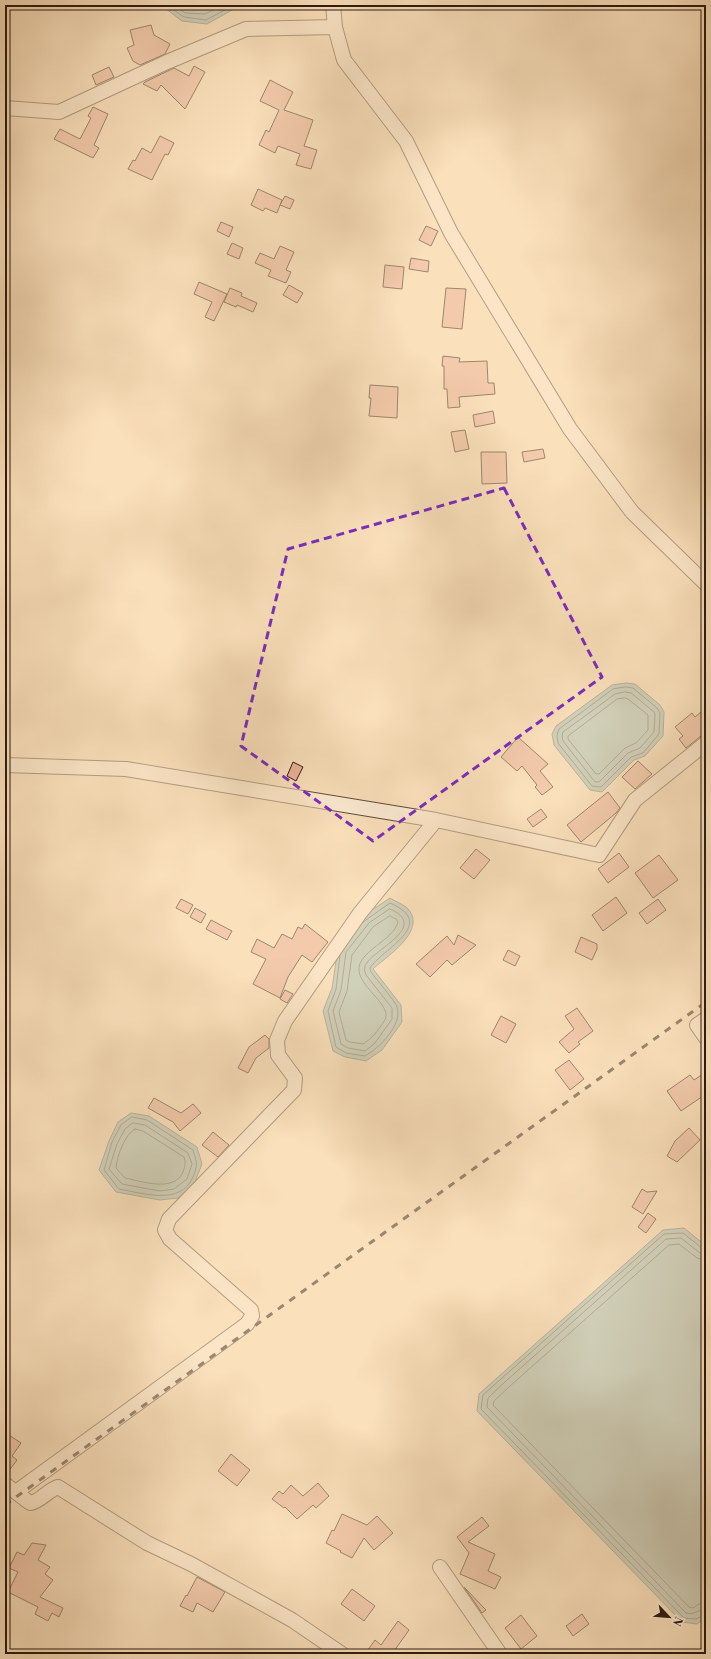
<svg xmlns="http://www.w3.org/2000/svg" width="711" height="1659" font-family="'Libre Bodoni',serif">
  <rect width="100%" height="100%" fill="#fae0bb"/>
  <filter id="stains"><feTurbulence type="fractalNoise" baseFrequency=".005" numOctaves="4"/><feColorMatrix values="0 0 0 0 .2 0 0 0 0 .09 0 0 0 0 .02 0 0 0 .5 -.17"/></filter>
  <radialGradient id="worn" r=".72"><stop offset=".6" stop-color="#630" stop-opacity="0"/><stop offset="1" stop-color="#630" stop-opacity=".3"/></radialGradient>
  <path fill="#9fbcb6" stroke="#717b74" d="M161,5H241L207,24L182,21Z
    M626,683L635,684L660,705L664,712L663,736L645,756L634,760L602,792L590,790L554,745L552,734L556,726L612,685Z
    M390,898C395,901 402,904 406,907C430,929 387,956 373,969L401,1005L402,1022L382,1050L366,1061L345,1057L333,1051L323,1011L332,988L338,948L363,916Z
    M131,1113L149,1116L197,1147L202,1164L194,1184L178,1198L160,1200L116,1192L99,1170L109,1141L118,1122Z
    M684,1228L706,1246V1617L697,1624L682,1622L477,1411L479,1394L663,1230Z"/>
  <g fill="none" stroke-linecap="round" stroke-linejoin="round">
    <path stroke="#666b63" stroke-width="1" d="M166,5L184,17L206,20L234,5
      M174,5L185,13L205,14L223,5
      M626,687L633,688L657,708L660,713L659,734L643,753L631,757L601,787L592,786L558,743L557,735L559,729L613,689Z
      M625,692L631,693L654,712L655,714L654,732L640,748L628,753L599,782H595L563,741L562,736L563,732L615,694Z
      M625,698L628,699L648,715V730L636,743L625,748L599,774H596L568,739V736L617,699Z
      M390,909C431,927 371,950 365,966C364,970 365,972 366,975L392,1008V1019L375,1043L365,1051L348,1048L341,1044L333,1011L341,990L346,952L369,923Z
      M390,916L396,919L398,922C393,941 358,951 359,970C359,985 388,1004 386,1016C386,1020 382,1024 380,1027C375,1034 371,1039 363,1044L350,1042L346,1040L339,1012L347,991L352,955L373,927Z
      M340,955L336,989L328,1011L336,1047L346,1053L365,1056C379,1048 403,1025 397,1007C396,1002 375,978 371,972L370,968C382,949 439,924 390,903L363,922
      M132,1117L147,1120L193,1150C197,1163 198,1165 193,1177C181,1206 142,1193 119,1189L104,1170L112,1142L121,1125Z
      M133,1123L145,1125L188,1153L192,1164L187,1179L174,1189L160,1191L122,1184L109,1169L117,1144L125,1129Z
      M135,1129L143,1131L184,1157C186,1163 185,1166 183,1172C174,1193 141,1181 125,1178L116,1168C117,1156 125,1134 135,1129Z
      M706,1249L702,1248L683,1233L664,1234L483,1395L481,1409L684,1618L696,1619L706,1614
      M706,1254L700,1253L681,1238L666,1239L506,1381L488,1398L487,1407L686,1613C696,1615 697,1610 706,1609
      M706,1260L697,1258L679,1244L669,1245L510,1386L494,1401L493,1405L689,1607L693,1608L699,1604L706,1603"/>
  </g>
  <path fill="#ecb199" stroke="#2d1a10" d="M151,25L154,35L170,44L165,54L140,65L133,61L127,48L134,45L130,30Z
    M194,66L205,72L185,109L161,85L157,91L143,84L145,82L174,68L189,76Z
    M109,67L114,77L96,85L92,75Z
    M270,80L293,92L284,110L313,120L304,146L317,150L311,169L296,165L300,154L278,146L275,153L259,145L266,130L269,132L279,110L260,101Z
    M93,107L108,114L94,145L99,148L93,158L54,139L60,129L80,139L91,118L88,116Z
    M160,136L174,143L168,155L165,154L152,180L128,169L133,160L135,161L142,148L151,153Z
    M258,189L282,200L277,213L265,208L263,211L251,205Z
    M285,196L294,200L290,209L280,205Z
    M221,222L233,227L229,237L217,231Z
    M426,226L438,231L431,246L419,240Z
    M232,243L243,248L239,259L227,254Z
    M280,246L294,252L286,270L291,272L286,283L268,276L271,270L255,263L260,253L274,259Z
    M411,258L429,261L428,272L409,269Z
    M385,265L404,267L402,289L383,287Z
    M199,282L227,294L214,321L205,317L212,302L194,294Z
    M289,285L303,293L297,303L283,295Z
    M230,288L242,293L241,296L257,303L253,312L237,305L236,307L224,302Z
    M446,288L466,289L462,329L442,327Z
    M443,356L460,358L459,362L487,361L488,383H494L495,394L459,397L460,407L448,408L447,389H444V366H442Z
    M370,385L398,387L397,418L369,416L371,398H369Z
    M493,411L495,423L475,427L473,415Z
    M465,430L469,449L455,452L451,432Z
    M543,449L545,458L524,462L522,452Z
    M481,452H506L507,483L482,484Z
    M706,708V734L701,736L686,748L679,739L683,736L675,727L692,713L695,717Z
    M518,737L548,764L540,771L553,787L542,795L535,787L537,785L522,766L517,771L501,757Z
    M638,761L652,774L635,789L622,777Z
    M293,762L303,767L296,781L287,776Z
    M608,792L620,808L616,813L581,842L567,825Z
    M541,809L547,817L533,827L527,819Z
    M476,849L490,860L474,879L460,868Z
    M619,853L629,867L608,883L598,869Z
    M659,855L678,880L653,898L635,873Z
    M616,897L627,913L603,931L592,915Z
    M181,899L193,905L188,914L176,908Z
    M658,899L666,910L647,924L639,913Z
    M195,908L206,914L201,923L190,917Z
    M211,920L232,931L227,940L206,929Z
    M305,924L328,942L312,962L302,955L288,977L280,998L253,984L266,959L251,952L257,939L274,948L282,934L292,939L298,927L302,929Z
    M458,935L476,945L452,965L447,960L430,977L416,964L447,936L454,945Z
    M581,937L597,944V949L592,960L575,952Z
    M508,950L520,956L515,966L503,960Z
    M285,990L293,994L287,1003L280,999Z
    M577,1008L593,1031L578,1042L580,1044L569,1053L559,1042L574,1029L565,1016Z
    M501,1016L516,1024L506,1043L491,1035Z
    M265,1035L269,1039V1048L256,1058L248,1073L238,1068L249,1047Z
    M569,1060L584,1079L570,1090L555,1070Z
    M706,1072V1094L681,1111L667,1091L690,1075L694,1080Z
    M154,1098L181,1113L193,1104L201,1113L180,1131L173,1122L148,1108Z
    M689,1128L700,1140L677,1162L667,1156L675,1141Z
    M213,1132L229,1145L218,1157L202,1145Z
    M642,1189L647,1192L657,1191L643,1214L632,1207Z
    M648,1213L656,1219L646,1233L638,1227Z
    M9,1435L21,1443L12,1456L17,1460L5,1476V1442Z
    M231,1454L250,1470L237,1486L218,1471Z
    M318,1483L329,1496L316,1508L313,1505L297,1519L285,1507L284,1508L272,1499L279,1491L283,1494L291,1485L303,1496Z
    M342,1514L367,1525L377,1516L393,1533L374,1550L364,1538L352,1558L340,1552L341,1551L326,1543L332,1530L334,1531Z
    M482,1517L489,1526L468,1542L495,1554L488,1571L501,1577L495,1589L460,1574L469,1553L457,1537Z
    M32,1543L46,1545L38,1560L50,1567L45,1574L53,1580L40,1597L63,1608L59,1617L52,1613L48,1621L35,1614L38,1607L8,1592L18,1572L9,1568L17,1552L24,1555Z
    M197,1577L225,1592L213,1612L197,1603L193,1612L180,1606L186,1595L187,1596Z
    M464,1587L486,1610L482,1613Z
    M352,1589L375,1606L364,1621L341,1604Z
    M582,1614L589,1624L573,1636L566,1626Z
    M521,1615L537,1636L521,1649L505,1628Z
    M398,1621L409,1630L392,1654H365L375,1640L381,1645Z"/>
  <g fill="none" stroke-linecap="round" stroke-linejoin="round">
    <g stroke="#604c3b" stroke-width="16">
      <path id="minor" d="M333,5L335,27L344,60L406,141L451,233L570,429L632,512L706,584
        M5,108L59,112L167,62L246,29L335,27
        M5,765L126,769L436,820L599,855L635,800L706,743
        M706,1019L697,1025L706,1038
        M5,1484L30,1503C40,1502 48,1490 58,1487L147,1543L191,1564L292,1620L342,1654
        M16,1492L247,1324L252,1316L251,1310L170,1239L165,1230L169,1219L294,1090L295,1078L278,1055L277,1040L285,1021L360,913L436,820
        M440,1567L500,1654"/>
    </g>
    <use href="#minor" stroke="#fcebd3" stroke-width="14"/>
    <path stroke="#2d1a10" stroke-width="3" stroke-dasharray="7 7" stroke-linecap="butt" d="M5,1505L706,1002"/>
  </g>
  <path d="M0 0H711V1659H0ZM504,488L602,677L373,841L241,746L288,549Z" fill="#fae0bb" fill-opacity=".55" fill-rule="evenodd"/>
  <path fill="none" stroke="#7b2cbf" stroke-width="3" stroke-dasharray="8 5" stroke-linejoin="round" d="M504,488L602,677L373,841L241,746L288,549Z"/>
  <rect width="711" height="1659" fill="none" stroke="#fae0bb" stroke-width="20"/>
  <rect x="6" y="6" width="699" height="1647" fill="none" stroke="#2d1a10" stroke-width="2"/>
  <rect x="10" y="10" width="691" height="1639" fill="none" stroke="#2d1a10"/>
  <g transform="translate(669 1617) rotate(116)" stroke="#fcebd3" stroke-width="3" paint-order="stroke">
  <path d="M0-3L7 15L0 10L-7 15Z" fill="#2d1a10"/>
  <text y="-6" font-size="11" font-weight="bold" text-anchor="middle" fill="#2d1a10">N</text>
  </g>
  <rect width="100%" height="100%" filter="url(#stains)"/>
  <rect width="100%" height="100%" fill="url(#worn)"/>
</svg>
